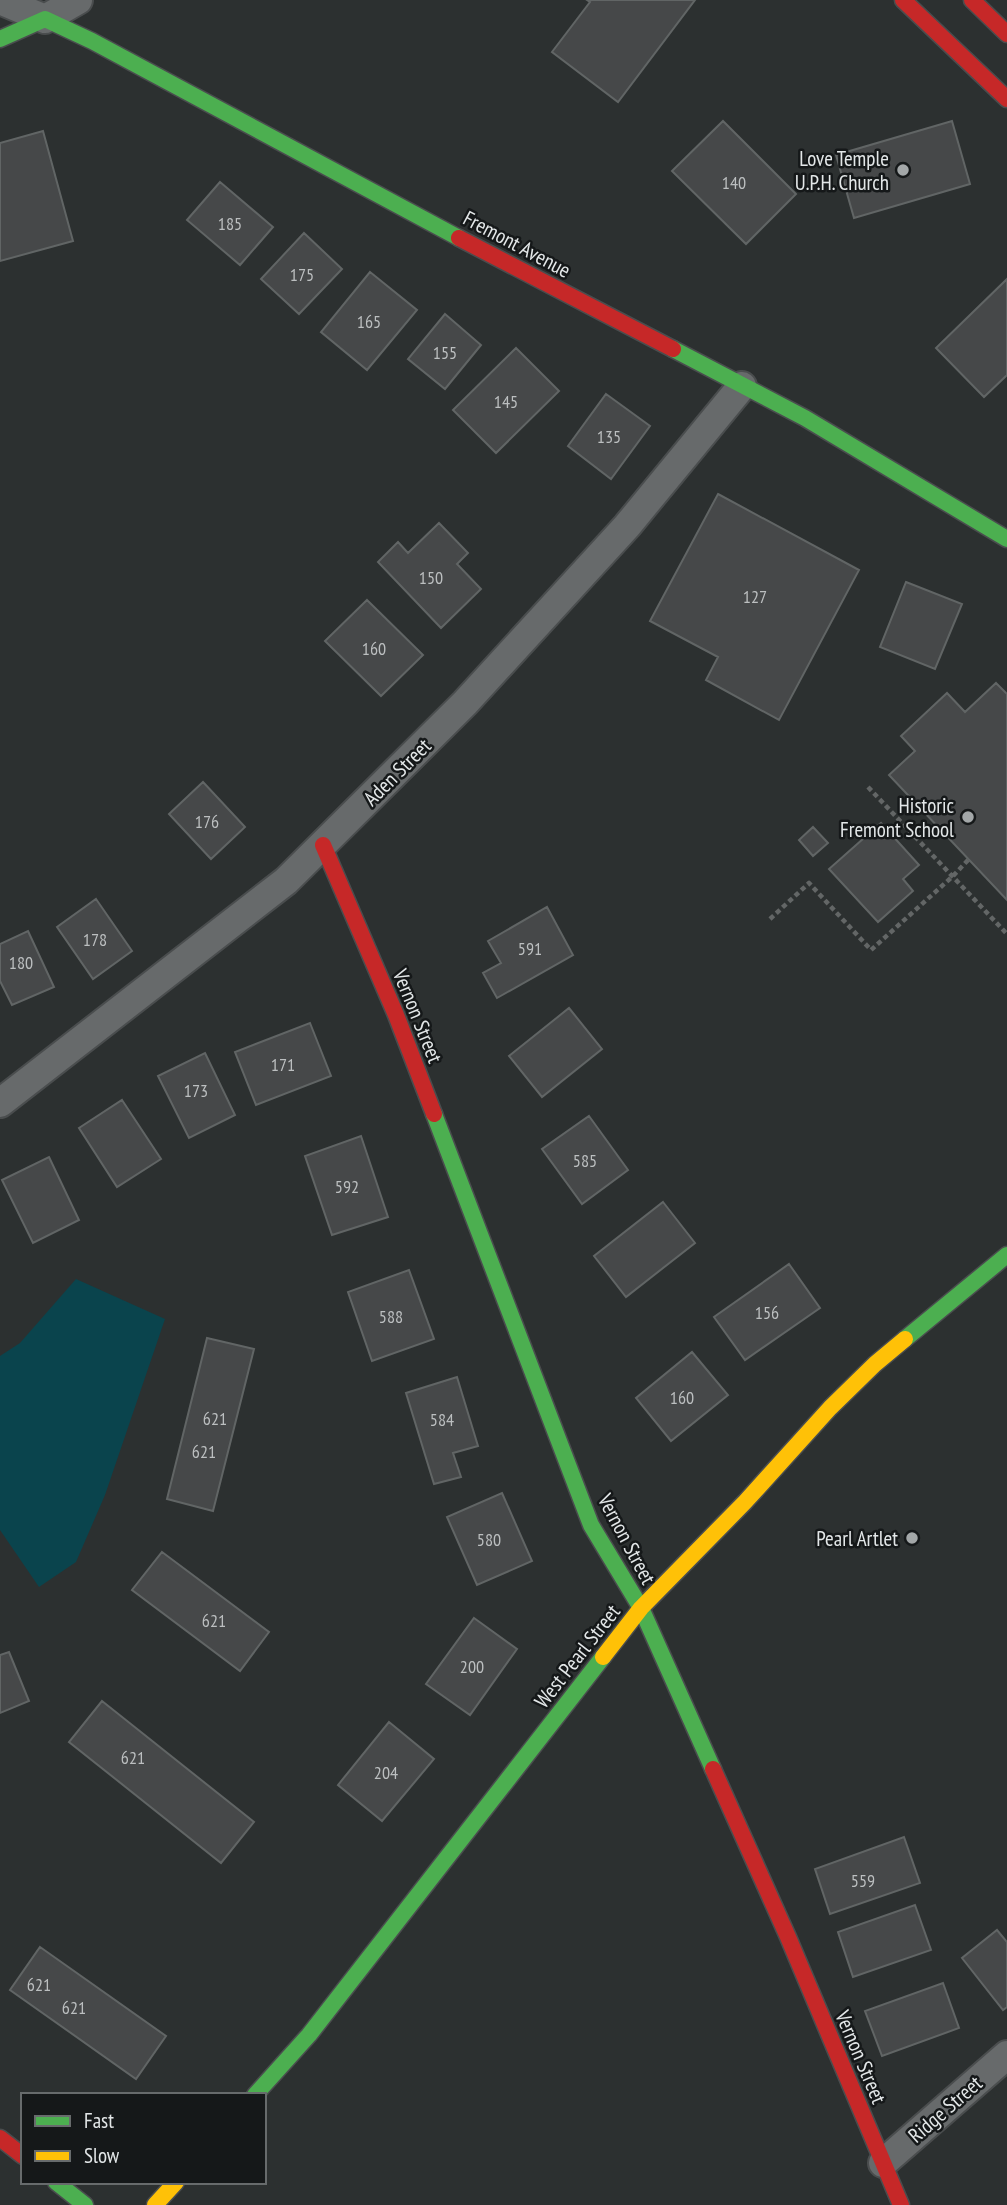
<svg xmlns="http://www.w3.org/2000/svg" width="1007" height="2205" font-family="'PT Sans Narrow',sans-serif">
  <rect width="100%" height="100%" fill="#2c3030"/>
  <path fill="#0a444d" d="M76,1279L165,1319L105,1495L76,1562L39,1587L0,1530V1356L20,1343Z"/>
  <path fill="#464849" stroke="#616565" stroke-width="2" d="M587,0H695L618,102L552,52L590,2Z
    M723,121L796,194L746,244L672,171Z
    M952,121L970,184L854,218L836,155Z
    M43,131L73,241L0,261V143Z
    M220,182L273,227L240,265L187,220Z
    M304,233L342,269L299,314L261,279Z
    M370,272L417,310L367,370L321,332Z
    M1007,279V375L984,397L936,348Z
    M445,314L481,345L445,389L408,359Z
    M516,348L559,391L496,453L453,410Z
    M606,394L650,426L611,479L568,446Z
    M718,494L859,570L779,720L706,680L718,657L650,621Z
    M439,523L468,553L457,564L481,589L441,628L378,562L398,542L408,553Z
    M906,582L962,604L935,669L880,647Z
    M367,600L423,655L381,696L325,641Z
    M996,683L1007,694V900L889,775L915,751L901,736L947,693L965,712Z
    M203,782L245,827L211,859L169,814Z
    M881,823L919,865L903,879L913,891L878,922L829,869Z
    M813,827L828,843L813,856L799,840Z
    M96,899L132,951L93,979L57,927Z
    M547,907L573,955L497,998L483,973L501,963L488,941Z
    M28,931L54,987L12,1005L0,981V944Z
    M569,1008L602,1049L542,1097L509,1056Z
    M310,1023L331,1076L256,1105L235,1052Z
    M205,1053L235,1115L189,1138L158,1076Z
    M122,1100L161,1159L117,1187L79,1128Z
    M589,1116L628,1170L582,1204L542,1149Z
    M361,1136L388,1217L332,1235L305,1156Z
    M49,1157L79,1220L33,1243L2,1180Z
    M663,1202L695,1243L626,1297L594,1256Z
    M789,1264L820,1308L745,1360L714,1317Z
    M409,1270L434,1339L372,1361L348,1292Z
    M207,1338L254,1349L213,1511L167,1499Z
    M692,1352L728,1395L671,1441L636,1398Z
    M457,1377L478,1446L453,1453L461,1477L434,1484L406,1393Z
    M502,1493L532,1561L477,1585L447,1517Z
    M162,1552L269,1632L240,1671L132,1590Z
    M474,1618L517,1649L470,1715L426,1684Z
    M9,1652L29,1701L0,1713V1655Z
    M102,1701L254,1822L221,1863L69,1742Z
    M389,1722L434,1759L382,1821L338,1785Z
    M904,1837L920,1883L830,1914L815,1869Z
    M915,1905L931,1950L853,1977L838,1932Z
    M997,1930L1007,1942V2007L1003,2010L962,1958Z
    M40,1947L166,2036L136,2079L10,1990Z
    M943,1983L959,2028L882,2056L865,2011Z"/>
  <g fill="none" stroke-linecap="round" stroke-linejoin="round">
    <g stroke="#4a4d4e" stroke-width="32">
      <path id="street" d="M0,0L45,19L78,0
        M0,1103L286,881L465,703L627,526L742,386
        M883,2163L1007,2055"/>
    </g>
    <g stroke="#4a4d4e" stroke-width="19">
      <path id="fast" d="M0,39L45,19L92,41L459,238
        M673,349L805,418L1007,539
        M434,1114L591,1525L641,1608L713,1769
        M905,1339L1007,1255
        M255,2095L309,2035L603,1657
        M56,2182L85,2205"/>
    </g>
    <g stroke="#4a4d4e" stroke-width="19">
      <path id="slow" d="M603,1657L641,1608L745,1502L830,1408L875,1364L905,1339
        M155,2205L176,2182"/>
    </g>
    <g stroke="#4a4d4e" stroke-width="19">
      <path id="jam" d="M903,0L1007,99
        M972,0L1007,34
        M459,238L673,349
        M323,845L396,1015L434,1114
        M713,1769L788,1937L901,2205
        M0,2138L23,2156"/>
    </g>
    <path stroke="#636666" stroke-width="4.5" stroke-dasharray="5 3.5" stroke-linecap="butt" d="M868,787L1007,934
      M770,919L809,883L871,950L953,876L969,859"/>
    <use href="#street" stroke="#676a6b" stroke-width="28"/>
    <use href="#fast" stroke="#4caf50" stroke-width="16"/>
    <use href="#slow" stroke="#ffc107" stroke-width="16"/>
    <use href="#jam" stroke="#c62828" stroke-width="16"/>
  </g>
  <g fill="#a3a7a8" stroke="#151819" stroke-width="2.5">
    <circle cx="903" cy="170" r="7"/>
    <circle cx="968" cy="817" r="7"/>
    <circle cx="912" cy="1538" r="7"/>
  </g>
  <g text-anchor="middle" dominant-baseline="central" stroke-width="5" stroke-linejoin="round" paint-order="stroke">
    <g font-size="18" fill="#bcbfc0">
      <text x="734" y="182">140</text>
      <text x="230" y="223">185</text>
      <text x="302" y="274">175</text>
      <text x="369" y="321">165</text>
      <text x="445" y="352">155</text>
      <text x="506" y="401">145</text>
      <text x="609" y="436">135</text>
      <text x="431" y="577">150</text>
      <text x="755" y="596">127</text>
      <text x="374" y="648">160</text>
      <text x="207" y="821">176</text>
      <text x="95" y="939">178</text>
      <text x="530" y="948">591</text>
      <text x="21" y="962">180</text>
      <text x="283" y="1064">171</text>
      <text x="196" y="1090">173</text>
      <text x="585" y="1160">585</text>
      <text x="347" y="1186">592</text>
      <text x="767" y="1312">156</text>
      <text x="391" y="1316">588</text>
      <text x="682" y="1397">160</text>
      <text x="215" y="1418">621</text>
      <text x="442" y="1419">584</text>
      <text x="204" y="1451">621</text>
      <text x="489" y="1539">580</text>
      <text x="214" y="1620">621</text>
      <text x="472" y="1666">200</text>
      <text x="133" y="1757">621</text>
      <text x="386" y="1772">204</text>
      <text x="863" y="1880">559</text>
      <text x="39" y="1984">621</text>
      <text x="74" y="2007">621</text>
    </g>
    <g font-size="21" fill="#e3e7e8" stroke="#151819" text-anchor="end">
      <text x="889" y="158">Love Temple<tspan x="889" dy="24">U.P.H. Church</tspan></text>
      <text x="954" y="805">Historic<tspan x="954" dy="24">Fremont School</tspan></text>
      <text x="898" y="1538">Pearl Artlet</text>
    </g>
    <g font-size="21" fill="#e3e7e8" stroke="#151819">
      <text transform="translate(517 244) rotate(28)">Fremont Avenue</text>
      <text transform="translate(397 772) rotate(-45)">Aden Street</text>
      <text transform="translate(418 1016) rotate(68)">Vernon Street</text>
      <text transform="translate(627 1539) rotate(62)">Vernon Street</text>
      <text transform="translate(577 1656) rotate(-52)">West Pearl Street</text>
      <text transform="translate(861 2057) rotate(67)">Vernon Street</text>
      <text transform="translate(945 2109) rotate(-41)">Ridge Street</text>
    </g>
  </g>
  <rect x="21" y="2093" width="245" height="91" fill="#151819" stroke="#676b6c" stroke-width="2"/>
  <rect x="35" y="2116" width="35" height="10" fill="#4caf50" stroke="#676b6c" stroke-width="2"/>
  <text x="84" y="2128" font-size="21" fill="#e3e7e8">Fast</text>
  <rect x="35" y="2151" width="35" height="10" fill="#ffc107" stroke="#676b6c" stroke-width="2"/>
  <text x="84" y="2163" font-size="21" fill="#e3e7e8">Slow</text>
</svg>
